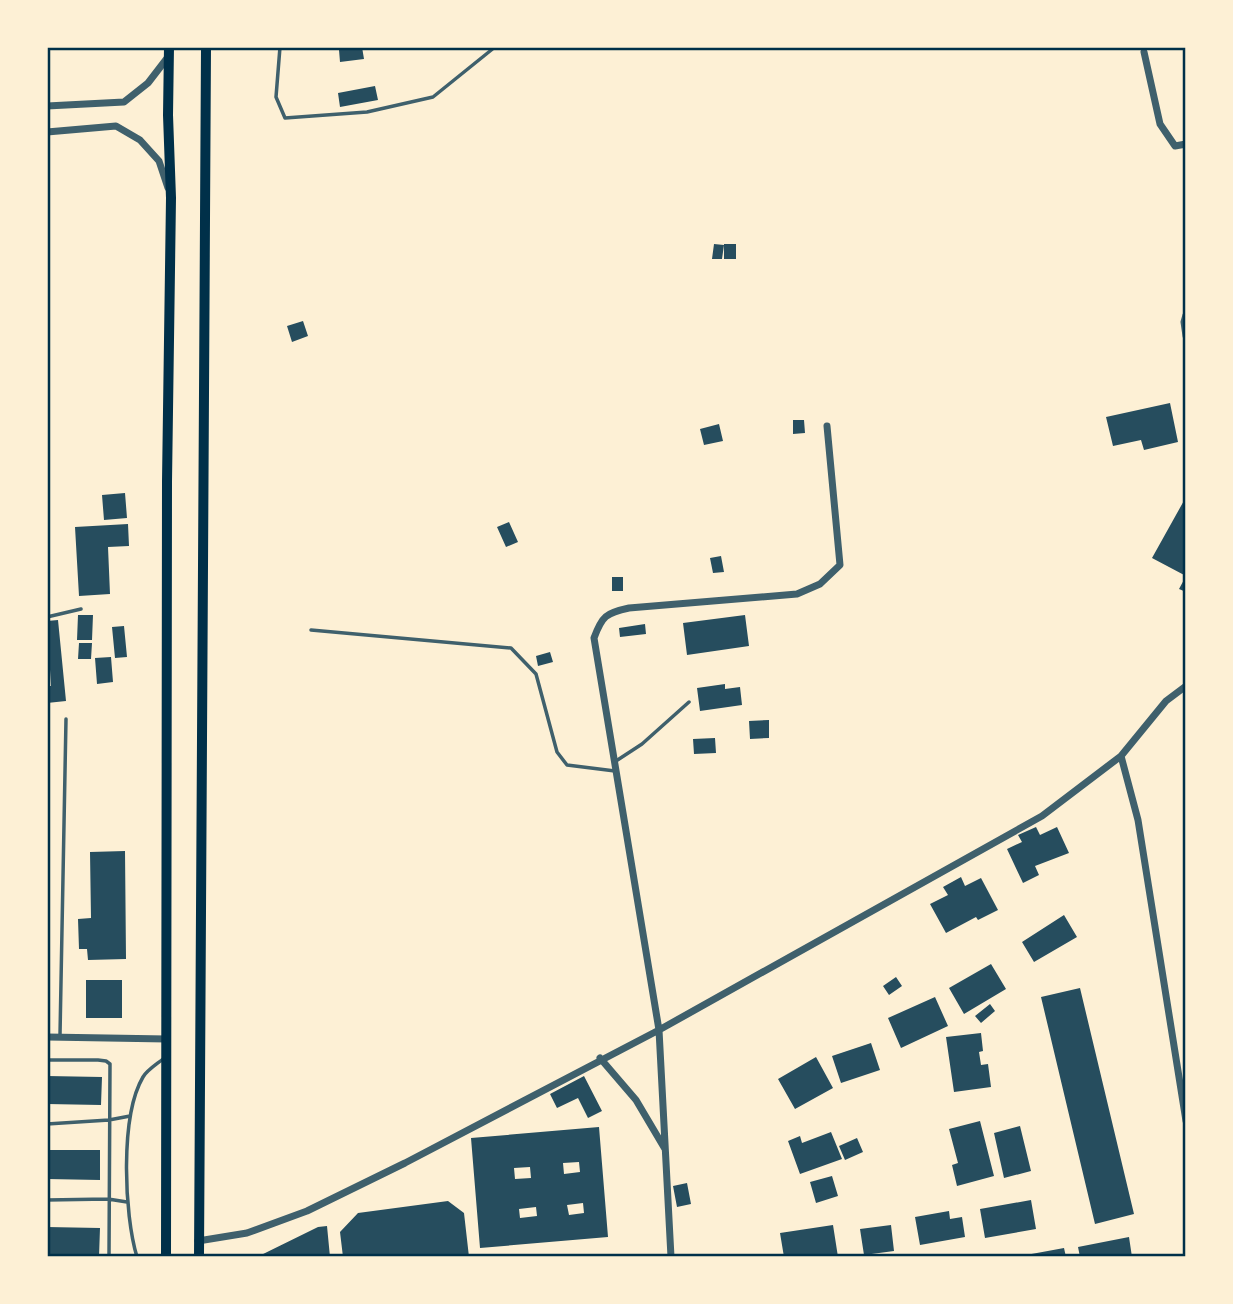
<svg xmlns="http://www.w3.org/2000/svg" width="1233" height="1304" font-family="'Public Sans',sans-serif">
  <rect width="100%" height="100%" fill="#fdf0d5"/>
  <path fill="#264d5e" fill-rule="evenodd" d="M362,47L364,59L340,62L339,50Z
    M375,86L378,100L340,107L338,93Z
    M714,244L724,245L722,259H712Z
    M724,244H736V259H724Z
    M303,321L308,336L292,342L287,326Z
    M1170,403L1178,442L1144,450L1141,440L1113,446L1106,417Z
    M793,420H804L805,433L793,434Z
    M719,424L723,441L704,445L700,429Z
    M125,493L127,518L104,520L102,495Z
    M1186,497V592L1179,589L1186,576L1152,558Z
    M509,522L518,542L506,547L497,527Z
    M128,524L129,546L108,547L110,594L79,596L75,527Z
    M721,556L724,572L713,573L710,558Z
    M612,577H623V591H612Z
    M78,615H93L92,640H77Z
    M745,615L749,646L687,655L683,623Z
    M58,620L66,701L47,703V686H51L47,621Z
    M645,624L646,634L620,637L619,628Z
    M124,626L127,657L115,658L112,627Z
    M79,643H92L91,659H78Z
    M550,652L553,662L538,666L536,656Z
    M111,657L113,682L97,684L95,658Z
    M725,684V689L740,687L742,705L700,711L697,688Z
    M769,720V738L750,739L749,721Z
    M715,738L716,753L694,754L693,739Z
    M1036,827L1040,835L1057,827L1069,853L1035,866L1039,875L1023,883L1007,849L1022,842L1018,835Z
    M125,851L126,959L88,960L87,949H79L78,919L91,918L90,852Z
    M961,877L965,886L981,878L998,910L978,920L976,917L946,933L930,904L948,895L943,887Z
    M1064,915L1077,937L1034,962L1022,942Z
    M991,964L1006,989L964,1014L949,988Z
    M896,977L902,986L889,995L883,986Z
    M86,980H122V1018H86Z
    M1080,988L1134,1214L1095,1224L1041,997Z
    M935,997L948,1026L901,1048L888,1018Z
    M990,1004L995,1011L981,1023L975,1016Z
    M981,1033L983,1051L979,1052L981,1065L988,1064L991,1087L954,1092L946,1037Z
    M871,1043L880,1070L841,1083L832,1056Z
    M816,1057L833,1088L795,1109L778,1079Z
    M47,1076L102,1077L101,1105L47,1104Z
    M584,1076L602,1111L588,1118L578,1098L557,1108L550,1094Z
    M980,1121L994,1176L957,1186L952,1165L958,1163L949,1129Z
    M1020,1126L1031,1171L1004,1178L994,1133Z
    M599,1127L608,1237L480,1248L471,1138ZM579,1162L580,1172L564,1174L563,1163ZM530,1167L531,1178L515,1179L514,1168ZM583,1203L584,1213L569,1215L567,1205ZM536,1207L537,1216L520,1218L519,1209Z
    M831,1132L842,1159L800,1174L788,1141L800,1136L802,1143Z
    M857,1138L863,1152L845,1160L839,1146Z
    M47,1150H100V1180L47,1179Z
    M832,1176L838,1196L816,1203L810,1182Z
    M687,1183L691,1204L677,1207L673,1186Z
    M1031,1200L1036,1229L985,1238L980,1209Z
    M448,1201L464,1213L469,1257H343L340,1232L358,1213Z
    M949,1211L950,1219L962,1217L965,1237L920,1245L915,1217Z
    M833,1225L838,1257H784L780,1233Z
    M891,1225L894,1251L864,1255L860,1229Z
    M327,1226L330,1257H257L318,1227Z
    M47,1227L100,1228L99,1257L47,1256Z
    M1129,1237L1132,1257H1080L1078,1247Z
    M1064,1248L1066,1257H1026V1255Z"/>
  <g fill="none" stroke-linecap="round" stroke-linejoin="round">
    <path stroke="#3f606c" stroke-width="3.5" d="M280,47L276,97L285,118L367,112L433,97L495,47
      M47,617L81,609
      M311,630L511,648L536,674L557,752L567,765L615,771
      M616,761L642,744L689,702
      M60,1035L66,719
      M47,1060H98L106,1061L110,1064L109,1257
      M47,1124L109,1120L130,1116
      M47,1200L108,1199L127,1202
      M137,1257C124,1214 120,1116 143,1077C147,1070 157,1064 163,1059"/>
    <path stroke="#3f606c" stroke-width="7" d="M1144,52L1160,124L1175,146L1186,144
      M47,106L124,102L148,83L168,57
      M47,132L116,126L140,140L159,161L168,188
      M1186,315L1184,322L1186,336
      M1121,756L1166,701L1186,686
      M47,1037L167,1039
      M600,1058L636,1100L665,1149
      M198,1241L247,1233L307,1211L405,1163L659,1030L1042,816L1121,756L1138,820L1186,1121
      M671,1257L659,1030L594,638C602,616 606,613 629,608L797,594L820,584L840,565L827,426"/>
    <path stroke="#003049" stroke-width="10" d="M166,1257L167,482L171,198L168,115L169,47
      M199,1257L206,47"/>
  </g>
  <rect width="1233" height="1304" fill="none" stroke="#fdf0d5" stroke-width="98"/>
  <rect x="49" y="49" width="1135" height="1206" fill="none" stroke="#003049" stroke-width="2.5"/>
</svg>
